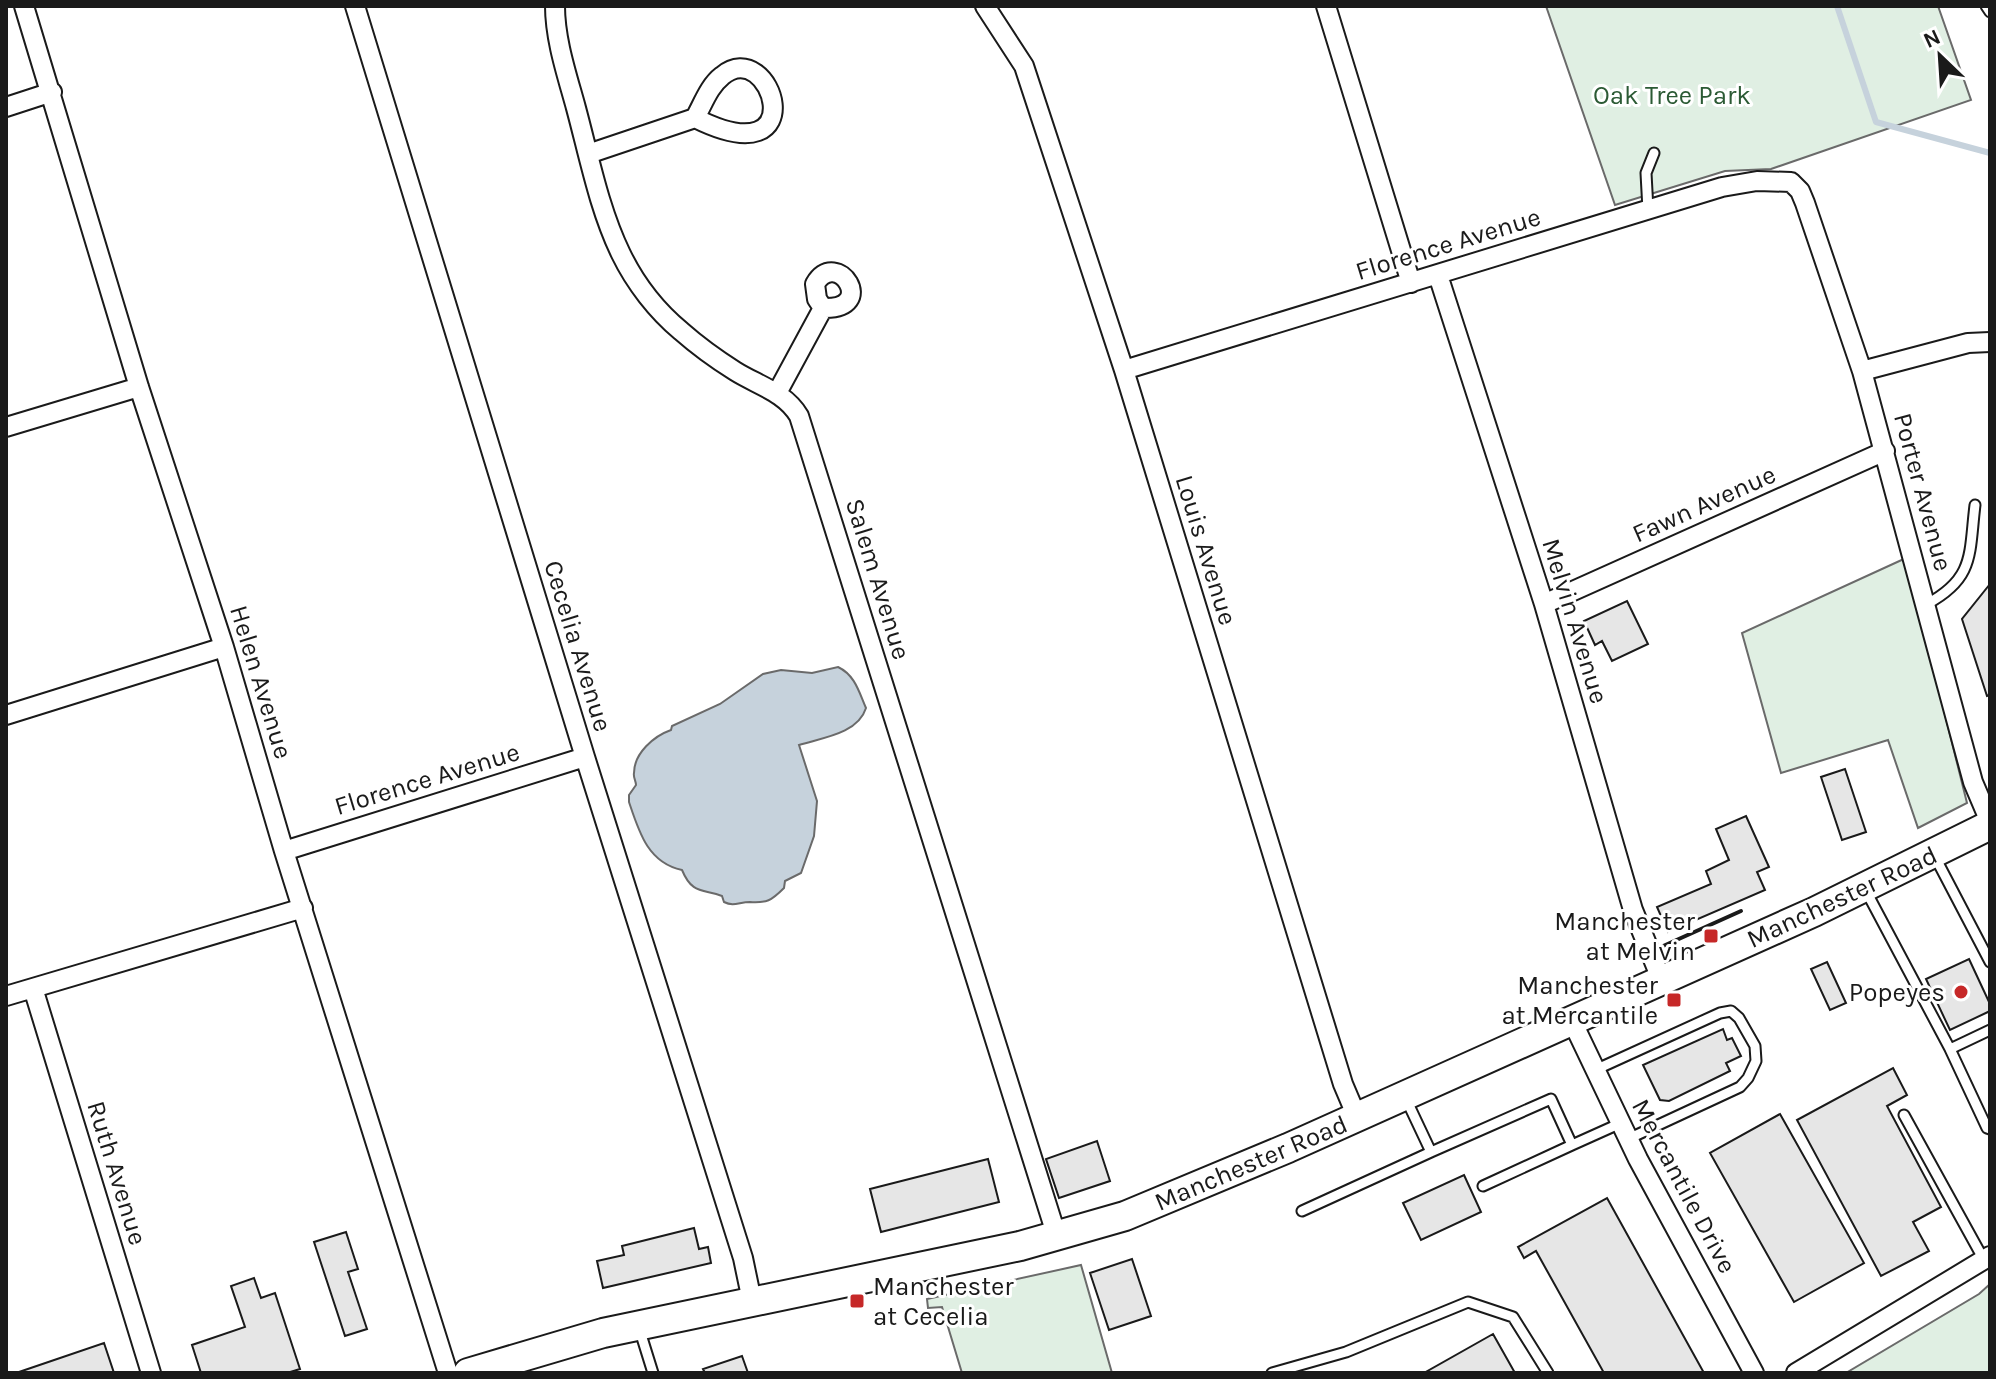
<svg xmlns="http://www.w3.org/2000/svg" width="1996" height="1379" font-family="Karla,sans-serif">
  <rect width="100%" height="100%" fill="#fff"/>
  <path fill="#e0efe3" stroke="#6a6a6a" stroke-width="2" d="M1546,6H1938L1971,100L1771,169L1725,171L1615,205Z
    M1906,558L1967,803L1918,828L1888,740L1781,773L1742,633Z
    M1081,1265L1112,1373H962L942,1307L928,1308L927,1299Z
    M1990,1284V1373H1846L1979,1294Z"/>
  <path fill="#c6d2dc" stroke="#6a6a6a" stroke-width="2" d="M838,667C855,675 859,692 866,708C858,734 821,738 799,745L817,801L814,836L801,873L785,881L784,888C771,901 767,903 750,902C739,902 734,907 724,902L722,896C702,889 692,894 682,870C648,863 639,832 629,802V795L636,785C636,781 633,777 634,773C634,753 654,736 671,730L672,726L720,704L763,674L781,670L812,673Z"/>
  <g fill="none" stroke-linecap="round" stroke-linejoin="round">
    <path stroke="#c6d2dc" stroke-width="6" d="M1837,6L1876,122L1990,153"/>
  </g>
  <path fill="#e6e6e6" stroke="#1a1a1a" stroke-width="2" d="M1990,584V695L1987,696L1962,619Z
    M1627,601L1648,644L1612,661L1602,641L1595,645L1584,621Z
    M1845,769L1866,832L1842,840L1821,777Z
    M1746,816L1769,867L1757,872L1765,890L1668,932L1657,907L1711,884L1706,871L1729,860L1716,829Z
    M1969,959L1990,1004V1011L1950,1030L1926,979Z
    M1827,962L1846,1003L1830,1010L1811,969Z
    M1723,1029L1727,1040L1732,1038L1741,1056L1726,1063L1730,1071L1669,1101L1660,1100L1643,1065Z
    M1893,1068L1907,1095L1887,1106L1941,1207L1913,1222L1929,1251L1881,1276L1797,1120Z
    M1780,1114L1864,1263L1794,1302L1710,1153Z
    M1097,1141L1110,1181L1059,1198L1046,1159Z
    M988,1159L999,1202L881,1232L870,1189Z
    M1464,1175L1481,1212L1421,1240L1403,1203Z
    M1607,1198L1704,1373H1604L1536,1251L1524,1258L1518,1247Z
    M694,1228L699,1249L708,1247L711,1263L603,1288L597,1261L624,1255L622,1246Z
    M346,1232L358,1269L348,1272L367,1329L345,1336L314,1242Z
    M1132,1259L1151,1316L1109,1330L1090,1273Z
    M254,1278L261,1298L275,1293L300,1369L287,1373H201L192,1345L245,1327L231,1286Z
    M1493,1334L1515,1373H1424Z
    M104,1343L114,1373H20L19,1372Z
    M742,1356L748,1373H705L703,1369Z"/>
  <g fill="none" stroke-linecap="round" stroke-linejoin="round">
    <g stroke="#1a1a1a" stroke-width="13">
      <path id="service" d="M1986,6L1990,12
        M1648,210L1646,173L1654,153
        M1927,604C1975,578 1969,554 1975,505
        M1934,855L1990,962
        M1866,891L1950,1049L1987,1128L1990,1129
        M1950,1049L1990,1030
        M1595,1070L1720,1013L1731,1011L1739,1018L1755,1046L1756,1061L1748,1078L1740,1087L1628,1139
        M1406,1099L1431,1152L1551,1099L1572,1145L1621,1123
        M1904,1115L1984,1260
        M1483,1186L1572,1145
        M1302,1211L1431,1152
        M639,1328L653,1373
        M1272,1373L1346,1352L1468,1302L1513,1317L1548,1373"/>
    </g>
    <g stroke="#1a1a1a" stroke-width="22">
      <path id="minor" d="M24,6L139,387L224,647L284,851L448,1373
        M355,6L585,757L743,1258L752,1301
        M555,6C555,40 567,75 576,108C589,156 599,209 621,254C635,283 657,311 681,331C698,346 716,359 735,371C757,385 785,392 799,416L1057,1237
        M985,6L1024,66L1124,370L1343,1084L1357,1117
        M1326,6L1411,283
        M6,107L52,92
        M588,154L695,118C703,104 709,86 722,76C771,34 817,179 695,118
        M1438,275L1544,604L1633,910L1662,981
        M1124,370L1722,187L1757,181L1791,182L1800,191L1805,203L1862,371L1973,782L1990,822
        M1862,371L1968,343L1990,342
        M777,393L823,308C879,310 837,247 815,284L817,299L823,308
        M6,427L139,387
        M1544,604L1885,451
        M6,715L224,647
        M284,851L585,757
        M33,988L151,1373
        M6,996L303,908
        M1572,1021L1638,1159L1754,1373
        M1796,1373L1990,1256"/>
    </g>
    <g stroke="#1a1a1a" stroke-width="32">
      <path id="primary" d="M468,1373L603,1333L1020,1246L1125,1216L1288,1148L1814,912L1990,825"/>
    </g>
    <use href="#service" stroke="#fff" stroke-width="9"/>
    <use href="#minor" stroke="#fff" stroke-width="18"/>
    <use href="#primary" stroke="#fff" stroke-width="28"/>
    <path stroke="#1a1a1a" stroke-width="4" d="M1661,947L1741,911"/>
  </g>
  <g fill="#c62828" stroke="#fff" stroke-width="3">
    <rect x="1703" y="928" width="16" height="16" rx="4"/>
    <circle cx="1961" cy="992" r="8"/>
    <rect x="1666" y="992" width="16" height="16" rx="4"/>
    <rect x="849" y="1293" width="16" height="16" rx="4"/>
  </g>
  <g text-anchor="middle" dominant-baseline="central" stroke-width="6" stroke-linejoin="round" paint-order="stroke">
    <g font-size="26" fill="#2b5a34" stroke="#fff">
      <text x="1672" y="95">Oak Tree Park</text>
    </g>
    <g font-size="26" fill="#1a1a1a" stroke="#fff">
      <text transform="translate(1448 244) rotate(-17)">Florence Avenue</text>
      <text transform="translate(1923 492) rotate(75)">Porter Avenue</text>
      <text transform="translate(1704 504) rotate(-24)">Fawn Avenue</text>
      <text transform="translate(1206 550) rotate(73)">Louis Avenue</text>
      <text transform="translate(878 579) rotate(73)">Salem Avenue</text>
      <text transform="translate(1575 621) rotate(73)">Melvin Avenue</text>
      <text transform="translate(578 646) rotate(73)">Cecelia Avenue</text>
      <text transform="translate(261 682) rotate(73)">Helen Avenue</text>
      <text transform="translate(427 779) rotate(-17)">Florence Avenue</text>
      <text transform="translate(1842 897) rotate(-25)">Manchester Road</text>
      <text transform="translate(1251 1163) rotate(-23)">Manchester Road</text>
      <text transform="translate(117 1173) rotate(73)">Ruth Avenue</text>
      <text transform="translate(1684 1186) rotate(62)">Mercantile Drive</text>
    </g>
    <g font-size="26" fill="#1a1a1a" stroke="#fff" text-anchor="end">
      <text x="1695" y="921">Manchester<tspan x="1695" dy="30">at Melvin</tspan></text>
      <text x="1658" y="985">Manchester<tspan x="1658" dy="30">at Mercantile</tspan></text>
      <text x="1945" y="992">Popeyes</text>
      <text x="873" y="1286" text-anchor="start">Manchester<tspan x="873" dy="30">at Cecelia</tspan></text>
    </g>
  </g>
  <rect width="1996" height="1379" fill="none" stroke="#1a1a1a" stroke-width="16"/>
  <g transform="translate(1940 56) rotate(335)" stroke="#ffffff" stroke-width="6" paint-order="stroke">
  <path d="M0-6L14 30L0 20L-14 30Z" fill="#1a1a1a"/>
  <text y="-12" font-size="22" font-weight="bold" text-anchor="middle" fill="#1a1a1a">N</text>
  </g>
</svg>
